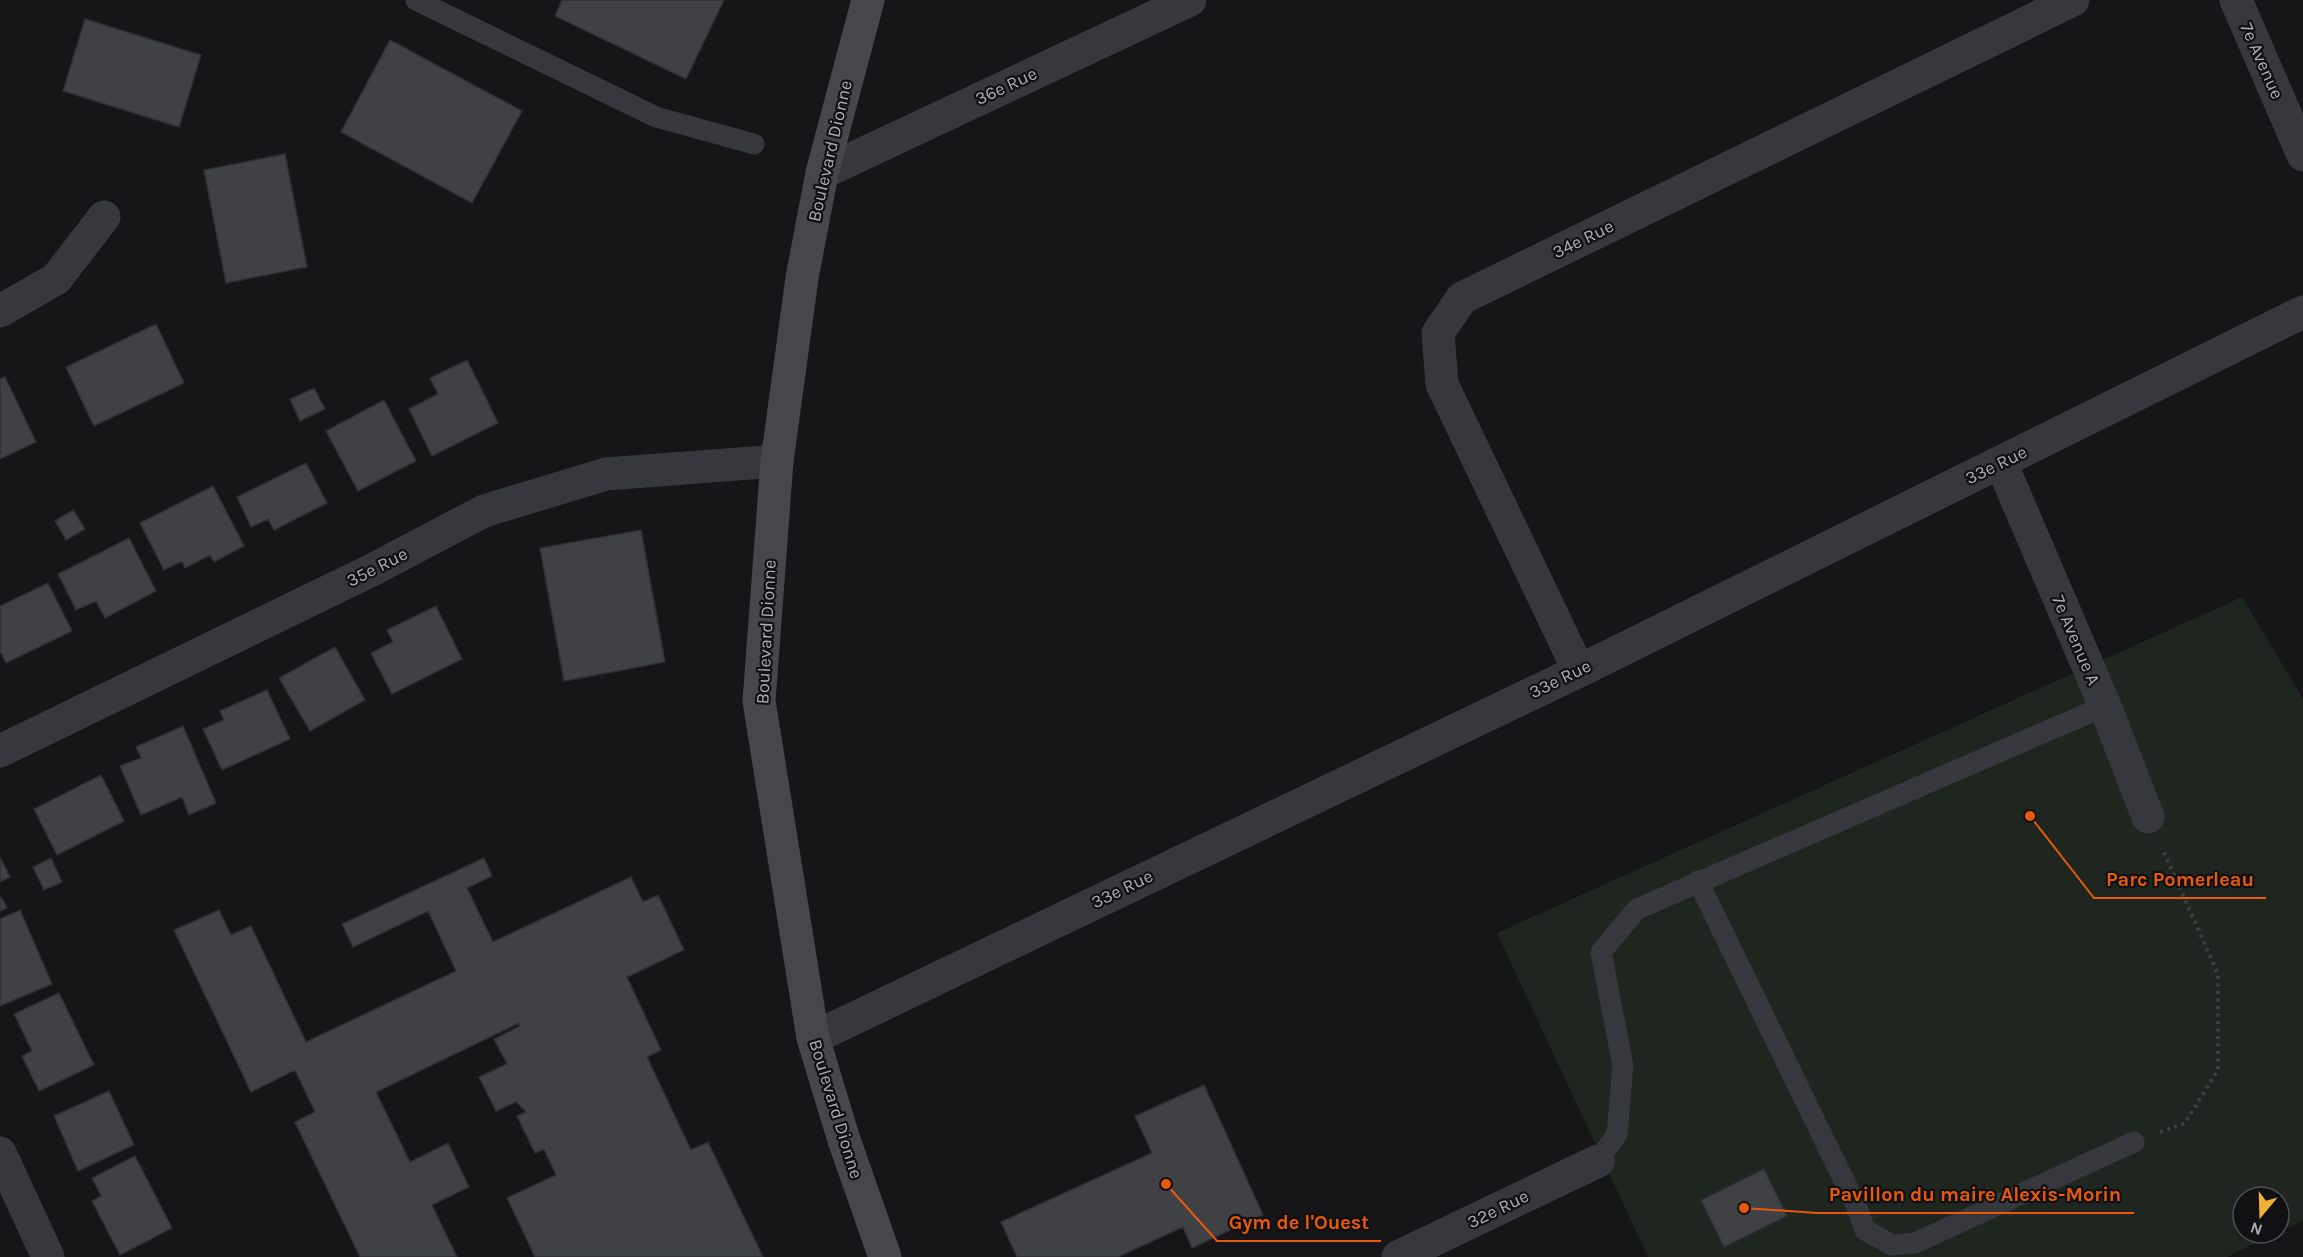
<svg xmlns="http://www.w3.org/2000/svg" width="2303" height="1257" font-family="Karla,sans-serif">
  <rect width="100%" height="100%" fill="#161618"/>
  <path fill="#1e261f" d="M2242,597L2303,699V1221L2279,1232V1197H2243V1233H2277L2227,1257H1648L1497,933Z"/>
  <path fill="#404145" stroke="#303034" stroke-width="1.5" d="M562,0H724L686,79L555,16Z
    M85,19L201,55L179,127L63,91Z
    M390,40L522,111L472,203L341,132Z
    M285,154L307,267L226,283L204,170Z
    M156,324L184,383L94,426L66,367Z
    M467,360L498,423L432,456L409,409L438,394L430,378Z
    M5,377L36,442L0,459V379Z
    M314,388L325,409L300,421L290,399Z
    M384,400L416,461L358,491L326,431Z
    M306,463L327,503L274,530L268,519L251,527L237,497Z
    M213,486L244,546L214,562L210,555L185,568L182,561L164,570L140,523Z
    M73,510L85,529L66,540L55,521Z
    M641,530L665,662L564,681L540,548Z
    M129,538L156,591L105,618L96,601L76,610L58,574Z
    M48,583L72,631L6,663L0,651V606Z
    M436,606L462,659L392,694L371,653L393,642L387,630Z
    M335,647L365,700L310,731L279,678Z
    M267,690L290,739L222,770L203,729L224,720L220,711Z
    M183,726L216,803L189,815L182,797L141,815L120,766L141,758L136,747Z
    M101,775L124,821L57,855L34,809Z
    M0,857L10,877L0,882Z
    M51,858L62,882L44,890L33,867Z
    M484,858L492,876L467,888L493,942L631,877L643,902L658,895L684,950L627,977L661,1050L647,1057L691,1150L708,1142L763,1257H535L507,1198L556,1175L544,1149L535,1153L517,1116L526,1112L516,1102L496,1111L479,1077L507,1064L494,1039L520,1026L519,1023L376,1092L410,1162L448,1143L469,1187L432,1205L457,1257H360L295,1122L315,1112L295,1070L251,1092L174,930L219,910L231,935L251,926L306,1042L456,971L428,911L353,947L342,924Z
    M0,895L7,908L0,911Z
    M20,910L52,984L0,1006V919Z
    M59,993L94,1065L39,1091L22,1056L32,1051L14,1014Z
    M1204,1085L1263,1215L1192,1248L1183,1227L1118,1257H1017L1001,1222L1152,1153L1135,1116Z
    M109,1091L134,1145L78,1171L54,1116Z
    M135,1156L172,1228L120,1255L92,1201L101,1196L92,1178Z
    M1764,1169L1787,1216L1724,1247L1701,1200Z"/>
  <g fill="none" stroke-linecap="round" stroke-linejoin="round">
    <path stroke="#3d3f44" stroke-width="4" stroke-dasharray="3 4.5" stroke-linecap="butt" d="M2160,1132L2185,1123L2218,1070V974L2162,848"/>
    <path stroke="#37383d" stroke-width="21" d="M416,0L656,117L754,144
      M1698,881L1856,1205L1865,1230L1892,1245L1915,1243L2134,1142
      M1598,1161L1617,1134L1623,1066L1601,952L1637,909L2105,706"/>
    <path stroke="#37383d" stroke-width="33" d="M2236,0L2303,155
      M822,173L1190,0
      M0,311L56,279L104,217
      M2001,463L2105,706L2148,817
      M1579,671L1442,384L1438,333L1462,298L2073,0
      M0,751L372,570L484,511L606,474L777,461
      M813,1038L1579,671L2303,312
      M0,1153L48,1257
      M1398,1257L1598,1161"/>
    <path stroke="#45474d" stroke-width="33" d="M868,0L822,173L802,278L777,461L759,701L813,1038L844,1140L885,1257"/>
  </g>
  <g text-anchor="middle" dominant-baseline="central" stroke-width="4.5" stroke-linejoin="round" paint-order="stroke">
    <g font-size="18" fill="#a8adb8" stroke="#111113">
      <text transform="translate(2262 61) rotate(66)">7e Avenue</text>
      <text transform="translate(1006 86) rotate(-25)">36e Rue</text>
      <text transform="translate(830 151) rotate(-77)">Boulevard Dionne</text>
      <text transform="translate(1583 239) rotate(-26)">34e Rue</text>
      <text transform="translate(1996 465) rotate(-26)">33e Rue</text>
      <text transform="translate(377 567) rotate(-27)">35e Rue</text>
      <text transform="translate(766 632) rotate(-87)">Boulevard Dionne</text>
      <text transform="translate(2076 640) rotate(67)">7e Avenue A</text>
      <text transform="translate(1560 679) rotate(-26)">33e Rue</text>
      <text transform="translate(1122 889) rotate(-26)">33e Rue</text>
      <text transform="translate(836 1109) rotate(73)">Boulevard Dionne</text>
      <text transform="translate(1498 1209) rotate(-26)">32e Rue</text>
    </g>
  </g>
  <path fill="none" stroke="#e8590c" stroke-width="2" d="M2030 816L2094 898H2266M1744 1208L1817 1213H2134M1166 1184L1217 1241H1381"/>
  <g fill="#e8590c" stroke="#111113" stroke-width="2">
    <circle cx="2030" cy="816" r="6"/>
    <circle cx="1744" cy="1208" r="6"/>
    <circle cx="1166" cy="1184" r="6"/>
  </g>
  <g font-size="20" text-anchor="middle" font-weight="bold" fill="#e8590c" stroke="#111113" stroke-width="4.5" stroke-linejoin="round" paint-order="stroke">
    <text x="2180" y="886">Parc Pomerleau</text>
    <text x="1975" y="1201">Pavillon du maire Alexis-Morin</text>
    <text x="1299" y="1229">Gym de l'Ouest</text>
  </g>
  <g transform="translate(2261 1215) rotate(199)"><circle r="28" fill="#111113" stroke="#4d4f55" stroke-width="1.5"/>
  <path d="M0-4.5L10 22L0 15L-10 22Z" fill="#f2b134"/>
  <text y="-9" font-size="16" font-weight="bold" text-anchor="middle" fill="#a8adb8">N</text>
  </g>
</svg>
